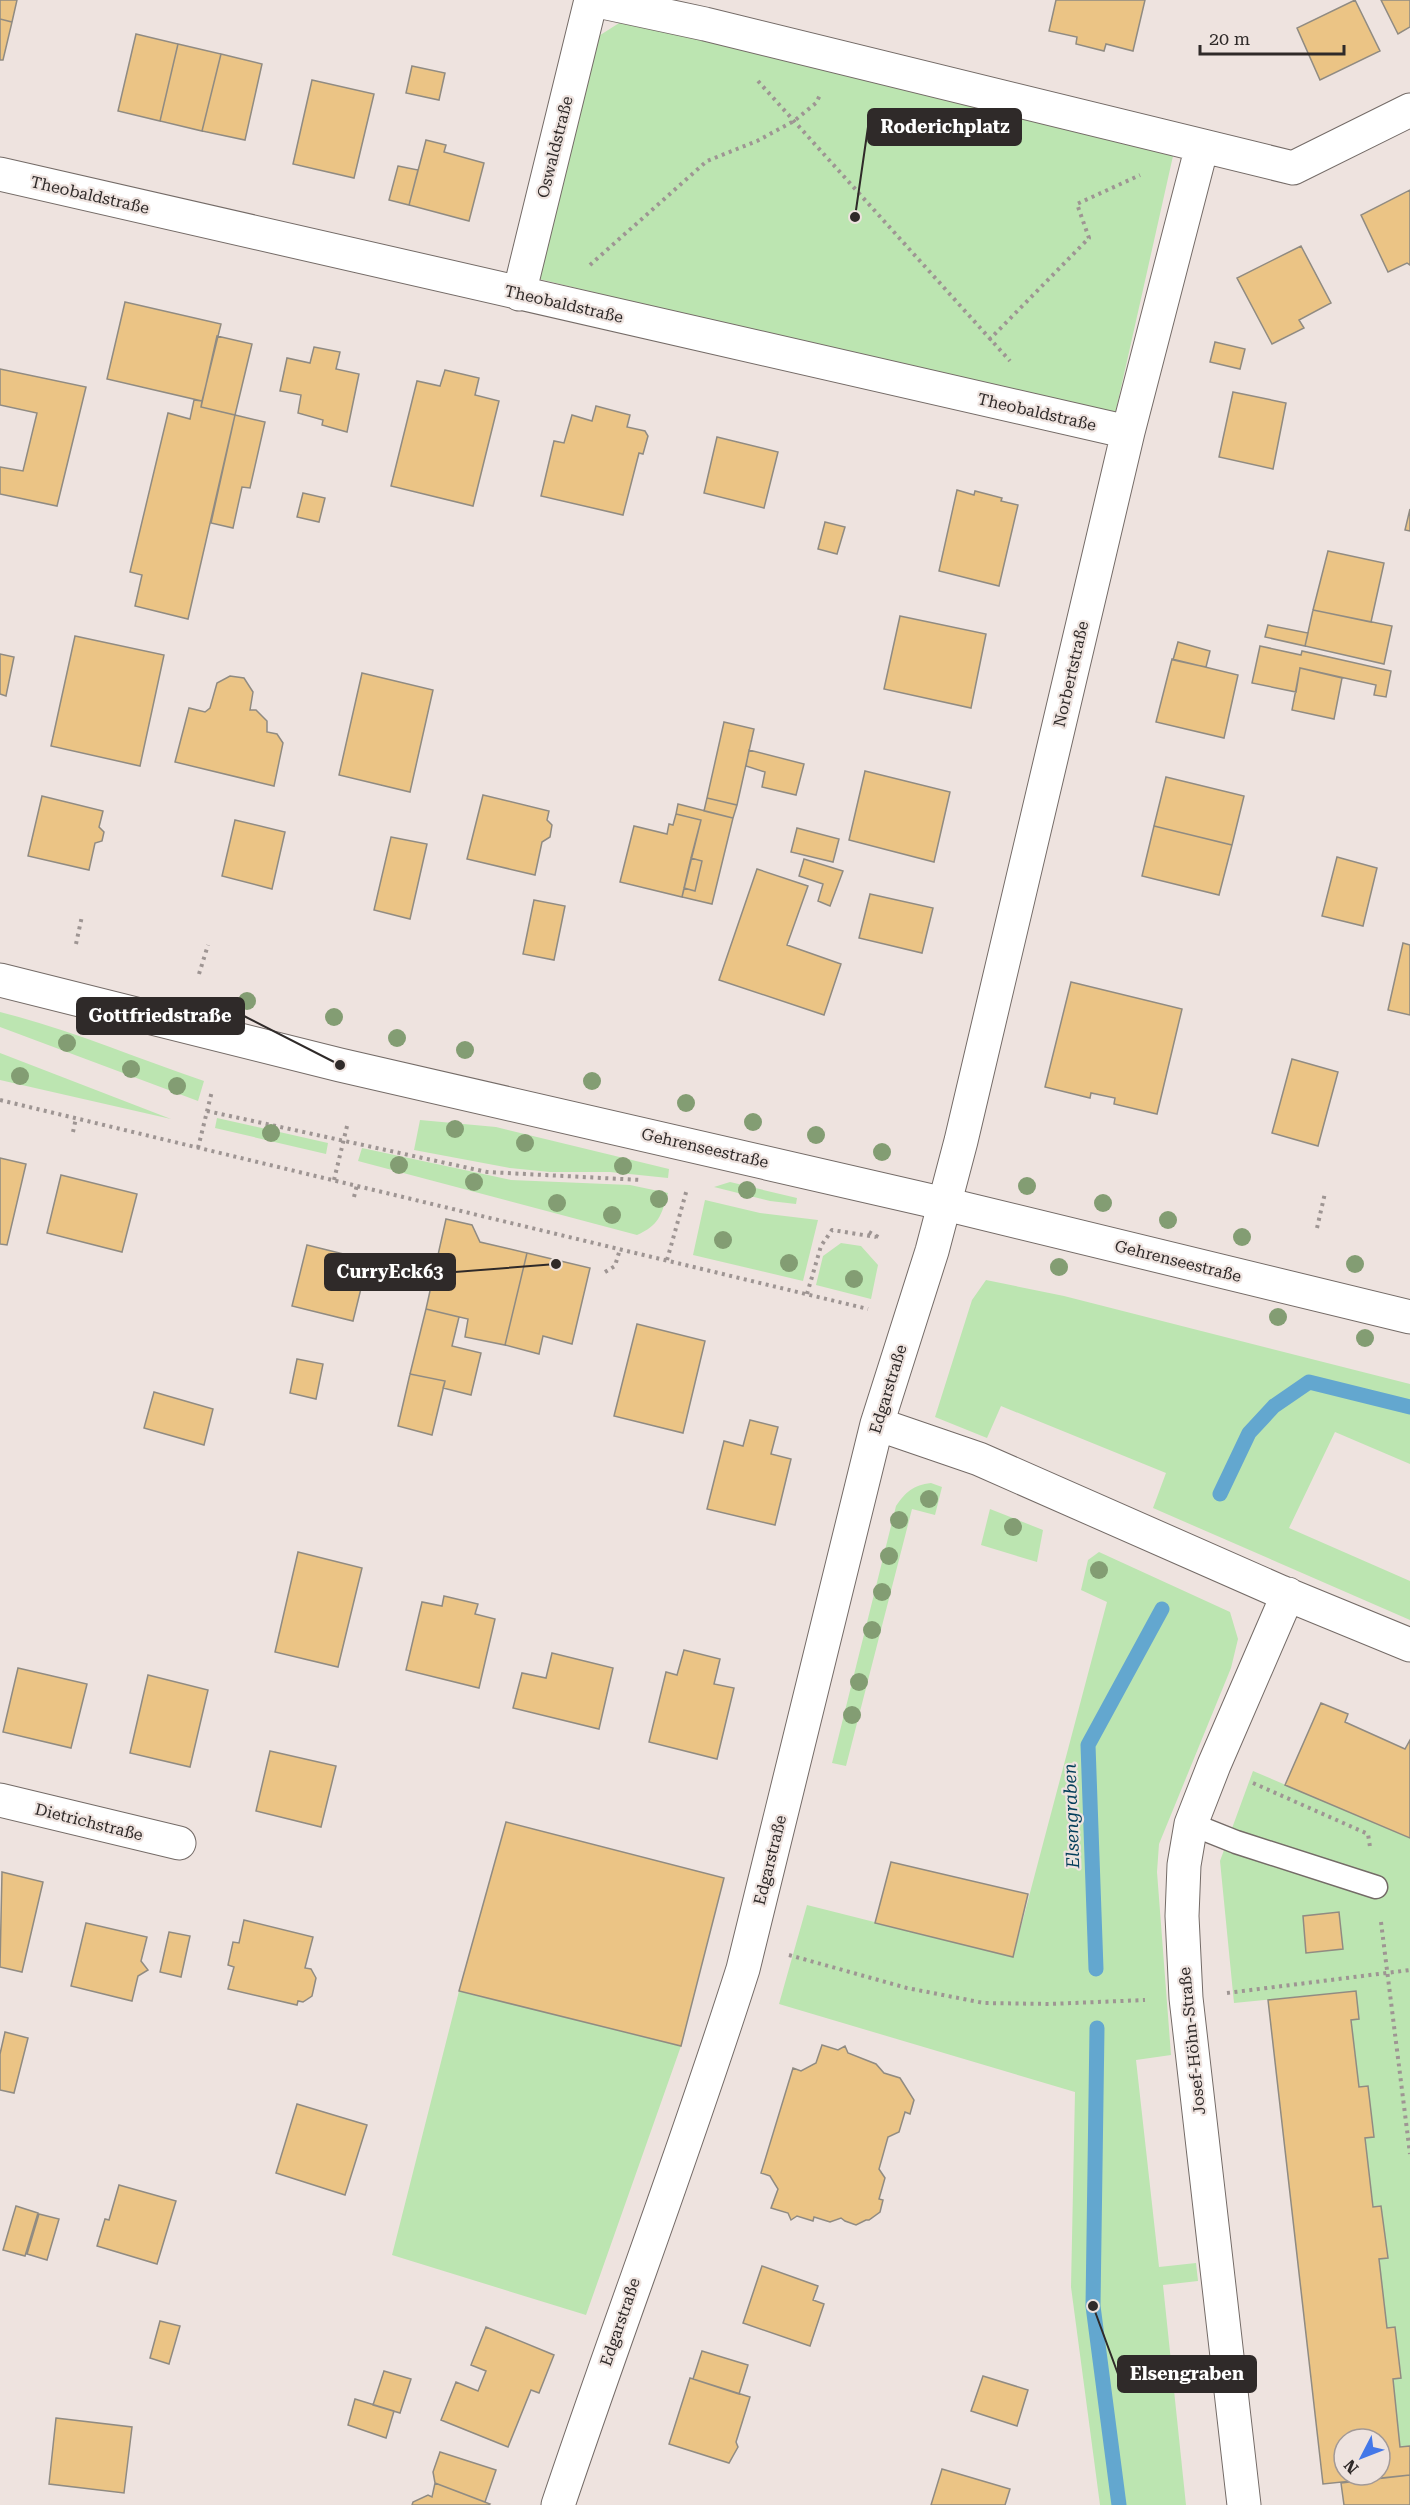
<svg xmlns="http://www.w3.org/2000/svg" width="1410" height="2505" font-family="'Roboto Serif',serif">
  <rect width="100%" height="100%" fill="#eee3df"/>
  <path fill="#bce5b1" d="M627,18L1173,156L1114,419L535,278L594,39Z
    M0,1012C69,1029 136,1058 204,1081L198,1101L0,1027Z
    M0,1053L171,1119L0,1080Z
    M217,1118L328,1143L326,1154L215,1128Z
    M420,1120L496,1127L669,1169L668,1178L610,1172H550L510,1168L414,1150Z
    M362,1148L511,1180L630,1185L668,1193C661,1216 659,1225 637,1235L358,1161Z
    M730,1182L797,1198L796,1204L770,1201L714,1187Z
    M705,1200L760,1213L818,1220L803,1281L693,1255Z
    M841,1243L861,1246L878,1265L871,1299L816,1285L823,1256Z
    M986,1280L1064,1296L1410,1384V1464L1335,1432L1289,1528L1410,1581V1620L1153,1508L1166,1473L1001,1406L987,1438L935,1417L972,1300Z
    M931,1483L942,1487L935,1515L912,1509L846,1766L832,1763L896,1506C906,1492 913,1485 931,1483Z
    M990,1509L1043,1530L1037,1562L981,1545Z
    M1099,1552L1230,1612L1238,1639L1231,1668L1159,1844L1157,1872L1171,2055L1136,2060L1159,2267L1196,2263L1198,2281L1163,2285L1186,2505H1100L1071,2287L1075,2092L779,2004L807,1905L1013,1957L1107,1602L1081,1590L1088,1560Z
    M1253,1771L1410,1838V2446L1400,2447L1393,2379L1401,2377L1395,2327L1387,2328L1379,2259L1388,2258L1381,2206L1373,2207L1365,2138L1373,2137L1368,2086L1359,2087L1351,2020L1359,2019L1356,1991L1234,2003L1220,1861Z
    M459,1991L681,2046L586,2315L392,2255Z"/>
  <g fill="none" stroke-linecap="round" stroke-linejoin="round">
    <path stroke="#63a7cf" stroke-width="15" d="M1220,1494L1249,1433L1274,1406L1309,1382L1410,1407
      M1096,1969L1088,1745L1162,1609
      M1097,2028L1093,2306L1119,2505"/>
  </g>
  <path fill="#ebc485" stroke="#908b82" stroke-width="1.5" fill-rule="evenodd" d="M0,0H17L12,22L0,19Z
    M1056,0H1145L1133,51L1106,44L1104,51L1076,44L1077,37L1049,31Z
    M1355,0L1380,51L1320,80L1297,28Z
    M1381,0H1410V27L1398,34Z
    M0,19L12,22L3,60H0Z
    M136,34L178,44L160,121L118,111Z
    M178,44L221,54L202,131L160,121Z
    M221,54L262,64L245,140L202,131Z
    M412,66L445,73L439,100L406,93Z
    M312,80L374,94L354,178L293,164Z
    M426,140L446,145L444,152L484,163L469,221L409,205Z
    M398,166L418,170L409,205L389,200Z
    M1410,190V265L1407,263L1388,272L1361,215Z
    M1301,246L1331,303L1299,320L1304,328L1272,344L1237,278Z
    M125,302L221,324L202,401L107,379Z
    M217,336L252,344L235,415L201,407Z
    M1215,342L1245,349L1240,369L1210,362Z
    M314,347L340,352L336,369L359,374L347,432L322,425L323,420L298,413L301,395L280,391L287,358L310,363Z
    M0,369L86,387L57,506L0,494V467L23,471L37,413L0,405Z
    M445,370L479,378L475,395L499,401L473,506L391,486L417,381L440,386Z
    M1233,392L1286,403L1273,469L1219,457Z
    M194,400L202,401L201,407L235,415L188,619L135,606L142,575L130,572L168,413L190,419Z
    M596,406L630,415L627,427L645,431L648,436L643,454L639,453L623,515L541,496L554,441L564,443L572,415L592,421Z
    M235,415L265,422L250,488L242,487L233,528L211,523Z
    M717,437L778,452L764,508L704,493Z
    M957,490L974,495L975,491L1002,498L1001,501L1018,505L999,586L939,571Z
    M303,493L325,498L319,522L297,517Z
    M1410,509V531L1405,530Z
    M825,522L845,527L837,554L818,549Z
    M1328,551L1384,563L1371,622L1313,610Z
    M1313,610L1392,626L1384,664L1305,646Z
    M900,616L986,634L971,708L884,689Z
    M1268,625L1308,633L1305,646L1265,637Z
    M75,636L164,655L140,766L51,746Z
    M1178,642L1210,651L1206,667L1173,660Z
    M1260,646L1301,655L1302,651L1391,671L1386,697L1374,695L1376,685L1300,668L1296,692L1252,683Z
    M0,654L14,657L6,696L0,694Z
    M1172,659L1238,675L1224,738L1156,722Z
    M1300,668L1342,678L1334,719L1292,710Z
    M362,673L433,690L410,792L339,775Z
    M230,676L244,678L253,692L250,710H256L267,721V732L277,734L283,743L274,786L175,762L189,708L205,712L210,708L217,683Z
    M724,722L754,729L737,805L707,798Z
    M749,750L804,764L796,795L762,787L765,772L746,766Z
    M865,771L950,792L934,862L849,840Z
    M1166,777L1244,796L1232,845L1154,826Z
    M483,795L549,811L547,820L552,825L550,837L542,842L535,875L467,859Z
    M42,796L103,811L99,827L104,832L102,841L95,843L89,870L28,856Z
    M707,798L737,805L733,818L704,811Z
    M678,804L733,818L712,904L682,897L684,888L695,891L702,861L691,858L701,820L676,814Z
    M676,814L701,820L682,897L620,882L634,826L667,834L669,824L673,825Z
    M235,820L285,832L272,889L222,876Z
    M1154,826L1232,845L1219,895L1142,876Z
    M797,828L839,839L833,862L791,852Z
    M391,837L427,844L410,919L374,910Z
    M1337,857L1377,868L1363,926L1322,916Z
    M691,858L702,861L695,891L684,888Z
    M804,859L843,871L830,906L818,901L823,884L799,876Z
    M757,869L808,886L787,945L841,964L824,1015L719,980Z
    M870,894L933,908L922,953L859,938Z
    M534,900L565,906L554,960L523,954Z
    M1403,943L1410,945V1015L1388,1010Z
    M1071,982L1182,1009L1157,1114L1114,1104L1115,1098L1091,1093L1090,1098L1045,1087Z
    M1292,1059L1338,1072L1318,1146L1272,1133Z
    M0,1158L26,1164L7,1245L0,1244Z
    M61,1175L137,1194L122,1252L47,1233Z
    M446,1219L472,1225L480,1242L527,1253L505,1345L465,1337L468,1319L426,1309Z
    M307,1245L368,1260L353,1321L292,1306Z
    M527,1253L590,1268L572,1344L543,1336L539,1354L505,1345Z
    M426,1309L459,1317L452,1346L481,1353L471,1395L443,1388L445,1381L410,1374Z
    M637,1324L705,1341L683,1433L614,1416Z
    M297,1359L323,1364L316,1399L290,1393Z
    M410,1374L445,1381L432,1435L398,1426Z
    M154,1392L213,1409L204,1445L144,1428Z
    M750,1420L778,1427L771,1454L791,1459L775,1525L707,1509L724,1441L743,1446Z
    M298,1552L362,1568L338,1667L275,1652Z
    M444,1596L478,1604L475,1614L495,1619L479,1688L406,1670L422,1602L442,1606Z
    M684,1650L720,1659L714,1684L734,1688L717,1759L649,1742L666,1672L677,1675Z
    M552,1653L613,1668L599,1729L513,1708L522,1673L546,1678Z
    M18,1668L87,1684L71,1748L3,1732Z
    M148,1675L208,1690L190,1767L130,1753Z
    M1321,1703L1348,1714L1345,1722L1405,1749L1410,1740V1838L1285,1785Z
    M270,1751L336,1766L321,1827L256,1811Z
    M506,1822L724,1878L681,2046L459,1991Z
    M891,1862L1028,1894L1013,1957L875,1923Z
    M2,1872L43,1882L22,1972L0,1967Z
    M1339,1912L1343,1949L1306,1953L1303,1916Z
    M244,1920L313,1937L305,1968L311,1969L316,1978L312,1996L303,2002L298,2001L297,2005L228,1989L234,1967L228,1965L233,1942L239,1943Z
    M86,1923L147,1937L141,1961L148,1970L138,1976L132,2001L71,1986Z
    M169,1932L190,1936L181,1977L160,1972Z
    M1356,1991L1359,2019L1351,2020L1359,2087L1368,2086L1374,2137L1365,2138L1373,2207L1381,2206L1388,2258L1379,2259L1387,2328L1395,2327L1401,2378L1393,2379L1400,2447L1410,2446V2475L1323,2484L1268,2000ZM1344,2439H1380V2475H1344Z
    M5,2032L28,2038L14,2093L0,2090V2054Z
    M822,2045L838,2050L845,2046L848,2053L876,2064L884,2073L900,2078L914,2100L910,2114L905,2112L899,2132L888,2137L879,2169L885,2178L879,2199L883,2200L880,2212L869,2220H866L856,2225L845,2221L841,2218L830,2222L814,2217L813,2221L797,2216L791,2220L788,2213L771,2208L778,2189L770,2176L761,2173L793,2068L801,2071L816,2063Z
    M297,2104L367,2125L345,2195L276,2173Z
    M119,2185L176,2201L157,2264L97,2246L105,2219L109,2220Z
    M16,2206L38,2213L25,2256L3,2250Z
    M39,2214L59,2219L47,2260L27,2254Z
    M762,2266L818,2286L813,2300L824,2304L810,2346L743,2323Z
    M160,2321L180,2326L169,2364L150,2358Z
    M486,2327L554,2355L539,2393L531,2390L508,2447L441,2420L456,2382L478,2391L486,2371L471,2365Z
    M702,2351L748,2365L739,2394L693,2379Z
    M384,2371L411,2379L400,2413L373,2405Z
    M983,2376L1028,2390L1017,2426L971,2411Z
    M690,2378L750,2397L736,2442L738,2447L729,2463L669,2444Z
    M355,2399L394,2411L386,2438L348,2425Z
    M56,2418L132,2427L124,2493L49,2484Z
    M440,2452L496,2470L485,2502L435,2483L433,2472Z
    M942,2469L1010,2489L1005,2505H931Z
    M1410,2475V2505H1344L1341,2483Z
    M435,2483L490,2504L489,2505H412L413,2502L428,2495L432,2497Z"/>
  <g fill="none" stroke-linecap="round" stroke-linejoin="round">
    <g stroke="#746b67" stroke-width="25">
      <path id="service" d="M1191,1824L1236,1842L1376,1887"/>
    </g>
    <g stroke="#746b67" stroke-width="35">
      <path id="minor" d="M593,0L705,24L1293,168L1410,110
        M0,174L1128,432
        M519,294L591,0
        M877,1424L979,1459L1281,1592L1410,1645
        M0,1800L179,1843
        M558,2505C618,2326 686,2149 743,1969L877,1424L932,1251L961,1141L1128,432L1202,146
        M1244,2505L1186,1998L1182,1916L1184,1865L1191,1824L1214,1765L1288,1594"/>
    </g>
    <g stroke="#746b67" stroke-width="35">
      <path id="secondary" d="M0,980L340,1065L945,1204L1410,1317"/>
    </g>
    <path stroke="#9e9593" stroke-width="4" stroke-dasharray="3 4.5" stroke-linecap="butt" d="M758,81L1010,361
      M590,265L707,161L757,141L794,121L816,103L820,95
      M989,340L1089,238L1077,204L1140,175
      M76,944L82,916
      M199,974L208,945
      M0,1100L868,1309
      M207,1111L487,1172L641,1180
      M73,1132L76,1118
      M198,1148L212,1091
      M334,1180L348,1122
      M354,1197L357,1185
      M1317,1228L1325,1193
      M869,1232L882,1239
      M667,1260L687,1189
      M605,1272L615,1266L620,1249
      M807,1294L821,1246L832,1230L876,1237
      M1253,1783L1368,1834L1370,1847
      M1381,1922L1410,2154
      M789,1955L907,1988L984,2003L1050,2004L1145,2000
      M1227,1993L1410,1970"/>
    <use href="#service" stroke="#fff" stroke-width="22"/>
    <use href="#minor" stroke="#fff" stroke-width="33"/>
    <use href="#secondary" stroke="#fff" stroke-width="33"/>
  </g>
  <g fill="#839d73">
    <circle cx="247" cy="1001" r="9"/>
    <circle cx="334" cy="1017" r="9"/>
    <circle cx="397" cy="1038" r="9"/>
    <circle cx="67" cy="1043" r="9"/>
    <circle cx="465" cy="1050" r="9"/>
    <circle cx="131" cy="1069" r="9"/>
    <circle cx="20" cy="1076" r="9"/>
    <circle cx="592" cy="1081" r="9"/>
    <circle cx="177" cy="1086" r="9"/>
    <circle cx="686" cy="1103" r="9"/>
    <circle cx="753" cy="1122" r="9"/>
    <circle cx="455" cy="1129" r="9"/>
    <circle cx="271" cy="1133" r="9"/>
    <circle cx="816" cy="1135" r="9"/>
    <circle cx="525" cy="1143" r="9"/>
    <circle cx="882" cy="1152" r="9"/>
    <circle cx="399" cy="1165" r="9"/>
    <circle cx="623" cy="1166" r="9"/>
    <circle cx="474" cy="1182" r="9"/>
    <circle cx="1027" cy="1186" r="9"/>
    <circle cx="747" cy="1190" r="9"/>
    <circle cx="659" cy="1199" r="9"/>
    <circle cx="557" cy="1203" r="9"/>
    <circle cx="1103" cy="1203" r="9"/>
    <circle cx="612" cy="1215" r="9"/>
    <circle cx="1168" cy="1220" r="9"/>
    <circle cx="1242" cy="1237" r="9"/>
    <circle cx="723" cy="1240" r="9"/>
    <circle cx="789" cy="1263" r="9"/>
    <circle cx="1355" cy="1264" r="9"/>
    <circle cx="1059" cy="1267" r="9"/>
    <circle cx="854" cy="1279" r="9"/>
    <circle cx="1278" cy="1317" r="9"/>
    <circle cx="1365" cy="1338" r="9"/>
    <circle cx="929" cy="1499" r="9"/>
    <circle cx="899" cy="1520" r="9"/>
    <circle cx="1013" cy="1527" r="9"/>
    <circle cx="889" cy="1556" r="9"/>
    <circle cx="1099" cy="1570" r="9"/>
    <circle cx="882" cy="1592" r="9"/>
    <circle cx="872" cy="1630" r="9"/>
    <circle cx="859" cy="1682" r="9"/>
    <circle cx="852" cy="1715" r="9"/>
  </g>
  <g text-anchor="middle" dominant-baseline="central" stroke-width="4.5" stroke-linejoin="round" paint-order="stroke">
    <g font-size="16" fill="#2f2a29" stroke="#eee3df">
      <text transform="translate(555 147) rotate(-76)">Oswaldstraße</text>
      <text transform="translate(90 195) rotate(13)">Theobaldstraße</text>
      <text transform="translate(564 304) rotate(13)">Theobaldstraße</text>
      <text transform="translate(1037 412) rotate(13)">Theobaldstraße</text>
      <text transform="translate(1071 674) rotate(-77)">Norbertstraße</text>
      <text transform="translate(705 1148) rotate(13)">Gehrenseestraße</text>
      <text transform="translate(1178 1261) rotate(14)">Gehrenseestraße</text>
      <text transform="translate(888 1389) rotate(-73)">Edgarstraße</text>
      <text transform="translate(89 1822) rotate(14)">Dietrichstraße</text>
      <text transform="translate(770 1860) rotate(-76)">Edgarstraße</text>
      <text transform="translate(1192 2041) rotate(-96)">Josef-Höhn-Straße</text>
      <text transform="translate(620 2322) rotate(-71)">Edgarstraße</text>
    </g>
    <g font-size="18" font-style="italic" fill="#033e5a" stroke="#eee3df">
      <text transform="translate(1071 1816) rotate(-92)">Elsengraben</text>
    </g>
  </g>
  <path fill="none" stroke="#2f2a29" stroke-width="2" d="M855 217L868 127M340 1065L244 1016M556 1264L455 1272M1093 2306L1118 2374"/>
  <g fill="#2f2a29" stroke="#eee3df" stroke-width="2">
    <circle cx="855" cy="217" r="6"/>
    <circle cx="340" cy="1065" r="6"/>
    <circle cx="556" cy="1264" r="6"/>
    <circle cx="1093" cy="2306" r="6"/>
  </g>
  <g fill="#2f2a29" stroke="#2f2a29" stroke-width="2">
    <rect x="868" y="109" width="153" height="36" rx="6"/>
    <rect x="77" y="998" width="167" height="36" rx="6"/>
    <rect x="325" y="1254" width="130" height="36" rx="6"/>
    <rect x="1118" y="2356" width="138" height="36" rx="6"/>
  </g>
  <g font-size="18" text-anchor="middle" font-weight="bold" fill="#fff">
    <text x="945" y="133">Roderichplatz</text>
    <text x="160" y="1022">Gottfriedstraße</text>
    <text x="390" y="1278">CurryEck63</text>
    <text x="1187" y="2380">Elsengraben</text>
  </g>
  <g transform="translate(1362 2457) rotate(228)"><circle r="28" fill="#eee3df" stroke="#a29996" stroke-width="1.5"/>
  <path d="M0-4.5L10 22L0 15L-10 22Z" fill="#4377e8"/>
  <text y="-9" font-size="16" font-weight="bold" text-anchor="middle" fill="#2f2a29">N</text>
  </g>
  <path d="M1200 45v9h144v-9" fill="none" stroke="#2f2a29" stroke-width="3"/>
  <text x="1209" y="45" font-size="18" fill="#2f2a29" stroke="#eee3df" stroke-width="4.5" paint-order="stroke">20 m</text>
</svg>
